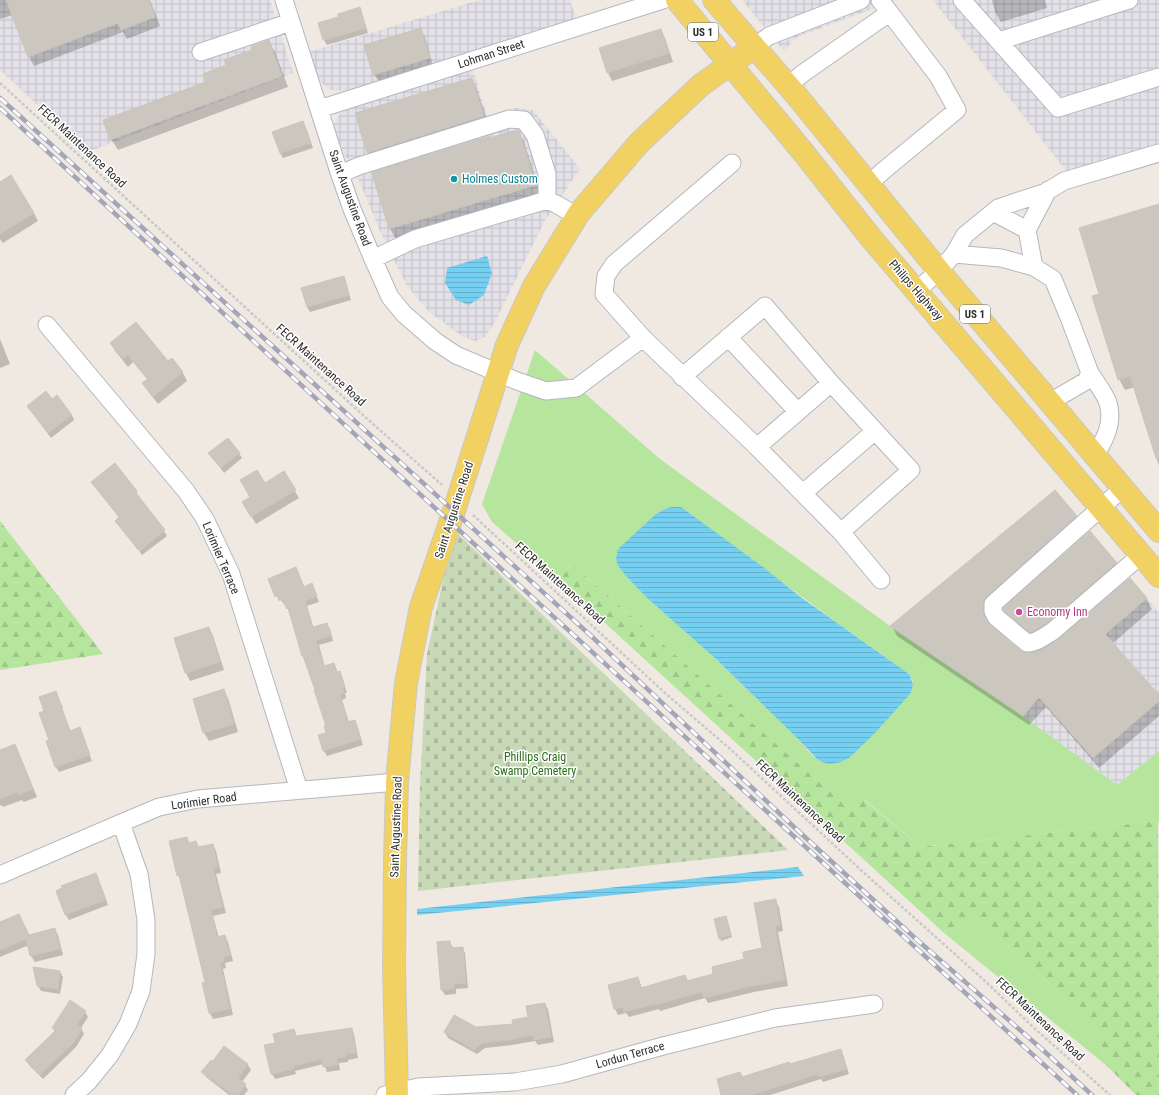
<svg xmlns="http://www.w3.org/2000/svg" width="1159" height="1095" font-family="'Roboto Condensed',sans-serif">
  <defs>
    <pattern id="industrial-grid" width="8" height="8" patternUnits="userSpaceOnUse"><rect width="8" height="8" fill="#e3e1e8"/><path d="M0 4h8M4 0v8" fill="none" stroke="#c3c1c7"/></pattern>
    <pattern id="forest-firs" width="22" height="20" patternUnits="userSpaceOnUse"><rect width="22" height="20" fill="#b6e59e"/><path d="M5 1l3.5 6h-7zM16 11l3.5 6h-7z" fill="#9dc588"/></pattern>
    <pattern id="cemetery-stones" width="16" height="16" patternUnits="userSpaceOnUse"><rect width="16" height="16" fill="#c8d9b8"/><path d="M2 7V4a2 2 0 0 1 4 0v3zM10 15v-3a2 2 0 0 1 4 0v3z" fill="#acbb9e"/></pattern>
    <pattern id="water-rules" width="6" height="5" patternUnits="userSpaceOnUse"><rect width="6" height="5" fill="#75cff0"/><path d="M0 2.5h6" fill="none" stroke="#66b2ce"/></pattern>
  </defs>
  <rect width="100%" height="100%" fill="#efe9e1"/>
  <path fill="url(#industrial-grid)" d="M0,0H270L293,73L88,152L0,70Z
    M479,0H570L577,21L397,79L344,91L330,90L319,81L309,52Z
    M742,0H896L797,37L784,51Z
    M933,0H1159V148L1067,172Z
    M473,70L487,116L516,108L533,110L580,169L544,222L495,322L485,337L475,341L463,337L428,311L407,286L380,231L350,159H346L333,125L343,109L359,102Z
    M1147,598L1159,613V751L1117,785L1023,716L1058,676Z"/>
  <path fill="#b6e59e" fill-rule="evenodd" d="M535,350L660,459L890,626L1023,716L1117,785L1159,751V822L1158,821L921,847L865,800L852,811L571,563L559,581L492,522L482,504ZM725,540L839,624L909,674L913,681L849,758C838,763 828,766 817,759C811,755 800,741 794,735C768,710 743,685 717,660C685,628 646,602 618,566Z
    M976,917L1096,1027L1107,1066L943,932Z"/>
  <path fill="url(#forest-firs)" d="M0,521L103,654L0,670Z
    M571,563L852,811L864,800L921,847L1158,821L1159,1095H1136L1107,1066L1096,1027L976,917L943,932L559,581Z"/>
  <path fill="url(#cemetery-stones)" d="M454,530L788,850L418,891L420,786L427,654Z"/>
  <path fill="url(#water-rules)" d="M487,256L492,273L484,295L469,305L456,300L445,283L447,268Z
    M671,507H681L759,564L802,598L909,674C913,682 914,686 910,694L874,734L849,758L841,762L830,764L822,762L817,759L798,739L716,659L646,597L626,576L618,566L616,559L618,549L655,515L663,510Z
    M798,867L804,876L417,915V909Z"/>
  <path fill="#0003" d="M0,0H150L160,26L127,39L123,32L34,66L29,57L13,15L0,19Z
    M992,0H1045L1047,8L1001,22L995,12Z
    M359,9L362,14L368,33L327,45L324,40L319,23L340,17Z
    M420,29L425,37L433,66L379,82L374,74Z
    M661,30L665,38L673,62L612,81L608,73Z
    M269,42L275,52L288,87L118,150L111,139L207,82L227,66Z
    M471,79L477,90L489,127L374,163L368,153Z
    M303,122L306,128L313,148L283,158L280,153L273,132Z
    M518,131L524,142L541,196L396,239L390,229L490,139Z
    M0,183L34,213L38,221L3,243L0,239Z
    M1159,205V466L1135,387L1125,390L1119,379L1100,295Z
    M343,277L346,282L351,300L310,312L307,307Z
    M0,339L10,364L0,368Z
    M111,344L168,363L172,359L183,373L187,381L158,404L148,391L143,383L148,380L133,362L128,367L116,352Z
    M31,411L72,415L74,420L51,438Z
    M239,453L242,458L224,473L213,458Z
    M284,473L299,498L256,524L243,502L251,497L264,484Z
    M96,487L136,492L139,497L138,498L163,530L138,550L119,526L120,518Z
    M1076,516L1082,526L989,611L988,622L989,626L1020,652L1027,654L1042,650L1060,639L1130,579L1146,599L1152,609L1112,644L1159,697V716L1099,768L1046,707L1029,725L897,636L892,626Z
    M164,531L167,536L142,555L139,551Z
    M1116,563L1122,574L1037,643L1011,622L1004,609Z
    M270,579L314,590L319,602L307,606L313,628L327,624L330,629L333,641L319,645L325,667L334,664L338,673H339L342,678L347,693H345L346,698L342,700L349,722L354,721L357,726L363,745L327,756L324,751L319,736L327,733V727L316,691L290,613L286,603L284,604L281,600L279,601Z
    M209,628L213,636L224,670L190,681L186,673Z
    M223,690L228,698L238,732L209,741L204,733L194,700Z
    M56,692L63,708L47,714Z
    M67,724L71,732L79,728L82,734L92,761L59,772L56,767L48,741L50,740Z
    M15,745L19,753L37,797L24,802L22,800L3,807L2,805L0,806V751Z
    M187,838L190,844L196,842L199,848L213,845L216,851L221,873L216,874L226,913L213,916L219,938L225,936L228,942L233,961L225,963L226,968L223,969L233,1015L213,1019L210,1013L206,983L181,881L178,875Z
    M96,874L108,905L69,920L66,915L57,891Z
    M775,900L779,907L783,931L778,932L788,986L754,992L708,1003L705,998L660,1011L659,1009L629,1017L626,1013L618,1015L615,1009L638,978L642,988L685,976L688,981L715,975L746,960L763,949Z
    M19,915L29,936L55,929L58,935L63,955L35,962L31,956L29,945L0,957V924Z
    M726,917L732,937L721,941L720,938Z
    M450,942L453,948H462L465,953L468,988L456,989V994L445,995L442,990Z
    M60,972L63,977L60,994L41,991L38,986Z
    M545,1004L548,1009L554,1042L538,1045L535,1041L512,1045L485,1048L477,1054L448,1038L445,1032L476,1028L514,1024L529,1018Z
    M85,1012L88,1017L81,1028L84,1034L76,1047L43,1079L29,1065L26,1060L55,1032L53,1028Z
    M351,1029L354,1034L358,1058L348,1060V1062L339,1063L340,1070L327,1072L324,1064L295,1071L296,1074L275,1079L272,1074L265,1046L276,1043L294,1030L297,1037Z
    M225,1047L248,1065L251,1070L242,1082L245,1085L248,1090L244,1095H229L206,1077L203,1072L213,1063Z
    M840,1050L843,1055L849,1074L823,1082L821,1079L770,1095H723L740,1073L743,1078L790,1065Z"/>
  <path fill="#cbc7bf" stroke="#cbc5ba" d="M6,0H149L155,17L121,30L118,23L28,57Z
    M360,7L366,28L323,40L318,23L338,17V14Z
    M421,28L430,58L373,75L364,45Z
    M661,29L669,53L607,73L599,48Z
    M269,40L282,76L110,140L103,120L206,82L203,74L226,65L224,60L252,50L251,47Z
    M472,78L484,116L367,153L355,113Z
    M303,121L311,143L280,153L272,132Z
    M517,130H519L536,185L389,229L372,173H373V172L490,136V138Z
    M11,175L34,213L0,234V182Z
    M1159,204V458H1156L1130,376L1118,380L1092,296L1099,294L1079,228Z
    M344,276L349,295L307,307L301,288Z
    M136,322L168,361L172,358L183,372L153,397L142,383L148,379L128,355L123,359L110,343Z
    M46,391L52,399L57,395L72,415L48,433L27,406Z
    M228,438L240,453L221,468L208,453Z
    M115,463L137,491L136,493L165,530L139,550L115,521L119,517L91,482Z
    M257,470L265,483L284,471L296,490L251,517L242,502L250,497L240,480Z
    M1055,490L1077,516L986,597L984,600L983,611L984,615L990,625L1021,651L1028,653L1042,649L1058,639L1130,578L1147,598L1105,634L1159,695V701L1093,758L1039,697L1023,716L890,626Z
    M1090,531L1117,563L1047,623L1030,633L1004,611L1003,608Z
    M296,567L304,587L312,583L317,596L305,601L313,627L327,623L331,636L316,640L324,666L334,663L337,672L340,671L345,687L343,688L344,693L340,694L348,722L355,720L361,739L323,751L318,735L326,733L324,726H326L314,690H315L303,656H302L288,608L287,609L282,599L280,600L278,595L275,597L268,579Z
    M209,627L220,662L185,673L174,638Z
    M224,689L234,724L203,733L193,699Z
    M56,691L70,731L80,727L90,755L55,767L46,741L49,740L39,713L44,711L39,697Z
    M15,744L33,789L18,795L17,792L0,799V750Z
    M187,837L188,843L196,841L198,847L213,844L218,867L213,868L223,907L211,910L217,937L225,935L230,955L223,957L224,962H220L230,1009L209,1013L202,983L205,982L179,875L177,876L169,841Z
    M96,873L106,900L65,915L56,891L62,888L61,886Z
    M776,899L780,925L775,926L785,980L751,986L704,998L702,992L655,1005V1004L624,1012L623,1007L614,1009L608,985L638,977L641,988L685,975L687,981L713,974L712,967L744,959L743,952L762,948L754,903Z
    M19,914L29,935L55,928L60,949L30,956L26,939L0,950V922Z
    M726,916L731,935L719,939L714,919Z
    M450,941L451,948L463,947L466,983L454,984V989L441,990L437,942Z
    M33,967L60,971L58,989L37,986Z
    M70,1000L86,1011L77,1025L82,1028L74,1042L40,1075L25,1060L56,1030L52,1028Z
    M545,1003L551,1037L534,1040L533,1035L509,1040L482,1043L474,1050L444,1032L454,1015L476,1027L513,1024L512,1020L528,1017L526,1006Z
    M352,1028L356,1053L346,1054V1057L337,1058L338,1065L323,1067L322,1059L293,1066L294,1069L271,1074L264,1045L275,1043L273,1034L294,1029L296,1036Z
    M224,1046L248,1064L238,1078L246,1084L238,1095H232L201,1072L211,1060L213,1061Z
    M841,1049L847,1069L819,1077L818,1074L751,1095H721L717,1079L740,1072L742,1077L789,1062L790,1064Z"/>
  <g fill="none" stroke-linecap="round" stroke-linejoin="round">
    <g stroke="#b4b7c1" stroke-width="19">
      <path id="minor" d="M284,0L339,172L352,209L373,259L390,297L404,314L435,341L456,355L517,381L546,391L576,388L643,338L757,447L841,532L911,470L831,383L757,447
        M962,0L1058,108L1159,77
        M999,41L1129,0
        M754,47L769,36L861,0
        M201,52L291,22
        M788,86L802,74L889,13
        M319,109L663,0
        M340,174L359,166L509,119L524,120L535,135L547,174V200
        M869,184L883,171L957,110L938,76L880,0
        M993,212L1027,230
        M954,254L1001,258L1034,267L1053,279L1070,320L1090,373L1086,381L1050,402
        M373,259L415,239L547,200L556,204L577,216
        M1034,267L1027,230L1048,190
        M916,291L939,271L954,254L965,235L998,208L1046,192L1064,181L1159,153
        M47,325L186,491L205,519L231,574L299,790
        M728,337L798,412
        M643,338L604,294L606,276L614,264L732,163
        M1090,373C1095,381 1106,395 1108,403C1114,423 1105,439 1095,456
        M682,377L765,306L831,383
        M1123,488L993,604V611L996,617L1027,643C1037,643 1045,636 1053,631L1141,555
        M803,493L875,431
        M841,532L881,580
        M0,875L121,823L159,807L198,799L397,782
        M74,1095L89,1081L110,1055L128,1024L141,991L146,954V920L139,874L121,823
        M385,1095L418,1087L515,1082L562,1074L663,1046L775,1018L874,1004"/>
    </g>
    <g stroke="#c9c9c9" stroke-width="24">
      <path id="major" d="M677,0L803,152L871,238L1159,576
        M714,0L797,96L939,271L1159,531
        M397,1095L394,967L395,863L397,782L406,683L421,607L454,511L498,373L507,345L534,286L579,213L639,143L701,85L754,47"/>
    </g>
    <path stroke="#c9c9c9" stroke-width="2.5" stroke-dasharray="3 2" stroke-linecap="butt" d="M0,83L364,416L442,485
      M473,515L666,694L728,747L863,872L985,981L1034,1028L1110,1095"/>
    <use href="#minor" stroke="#fff" stroke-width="17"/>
    <use href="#major" stroke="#f2d163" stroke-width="22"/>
    <g stroke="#a3a6b8" stroke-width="4.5">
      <path id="rail" d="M0,98L589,634L794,827L915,938L1044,1051L1092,1095
        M0,108L497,565L1077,1095"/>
    </g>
    <use href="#rail" stroke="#fff" stroke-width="3" stroke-dasharray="9" stroke-linecap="butt"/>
  </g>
  <circle fill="#0f9aa8" stroke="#fff" stroke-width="1.5" cx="454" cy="179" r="4"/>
  <circle fill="#d1479c" stroke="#fff" stroke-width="1.5" cx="1019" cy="612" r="4"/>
  <g text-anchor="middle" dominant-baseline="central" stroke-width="3" stroke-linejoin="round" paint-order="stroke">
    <g fill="#fff" stroke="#6d6d6d" stroke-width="1">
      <rect x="688" y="23" width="30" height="18" rx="3"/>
      <rect x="960" y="305" width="30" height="18" rx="3"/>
    </g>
    <g font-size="11" font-weight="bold" fill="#2e2e2e">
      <text x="703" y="32">US 1</text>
      <text x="975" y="314">US 1</text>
    </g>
    <g font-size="12" fill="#2e2e2e" stroke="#fff">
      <text transform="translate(491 54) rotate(-18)">Lohman Street</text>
      <text transform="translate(82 146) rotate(43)">FECR Maintenance Road</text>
      <text transform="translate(350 198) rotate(70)">Saint Augustine Road</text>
      <text transform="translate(916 290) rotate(49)">Philips Highway</text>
      <text transform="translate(321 365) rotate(42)">FECR Maintenance Road</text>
      <text transform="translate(454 510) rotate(-72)">Saint Augustine Road</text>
      <text transform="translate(221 558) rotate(67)">Lorimier Terrace</text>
      <text transform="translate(560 583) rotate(42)">FECR Maintenance Road</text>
      <text transform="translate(204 801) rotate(-8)">Lorimier Road</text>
      <text transform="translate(800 801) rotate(43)">FECR Maintenance Road</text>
      <text transform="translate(396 827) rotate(-88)">Saint Augustine Road</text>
      <text transform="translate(1040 1019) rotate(43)">FECR Maintenance Road</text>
      <text transform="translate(630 1055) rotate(-16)">Lordun Terrace</text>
    </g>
    <g font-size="12" fill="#0d838f" stroke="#fff" text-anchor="start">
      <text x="462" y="179">Holmes Custom</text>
    </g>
    <g font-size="12" fill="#b23c85" stroke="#fff" text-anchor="start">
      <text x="1027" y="612">Economy Inn</text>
    </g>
    <g font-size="12" fill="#2c6e1b" stroke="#fff">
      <text x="535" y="757">Phillips Craig<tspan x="535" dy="14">Swamp Cemetery</tspan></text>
    </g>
  </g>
</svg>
